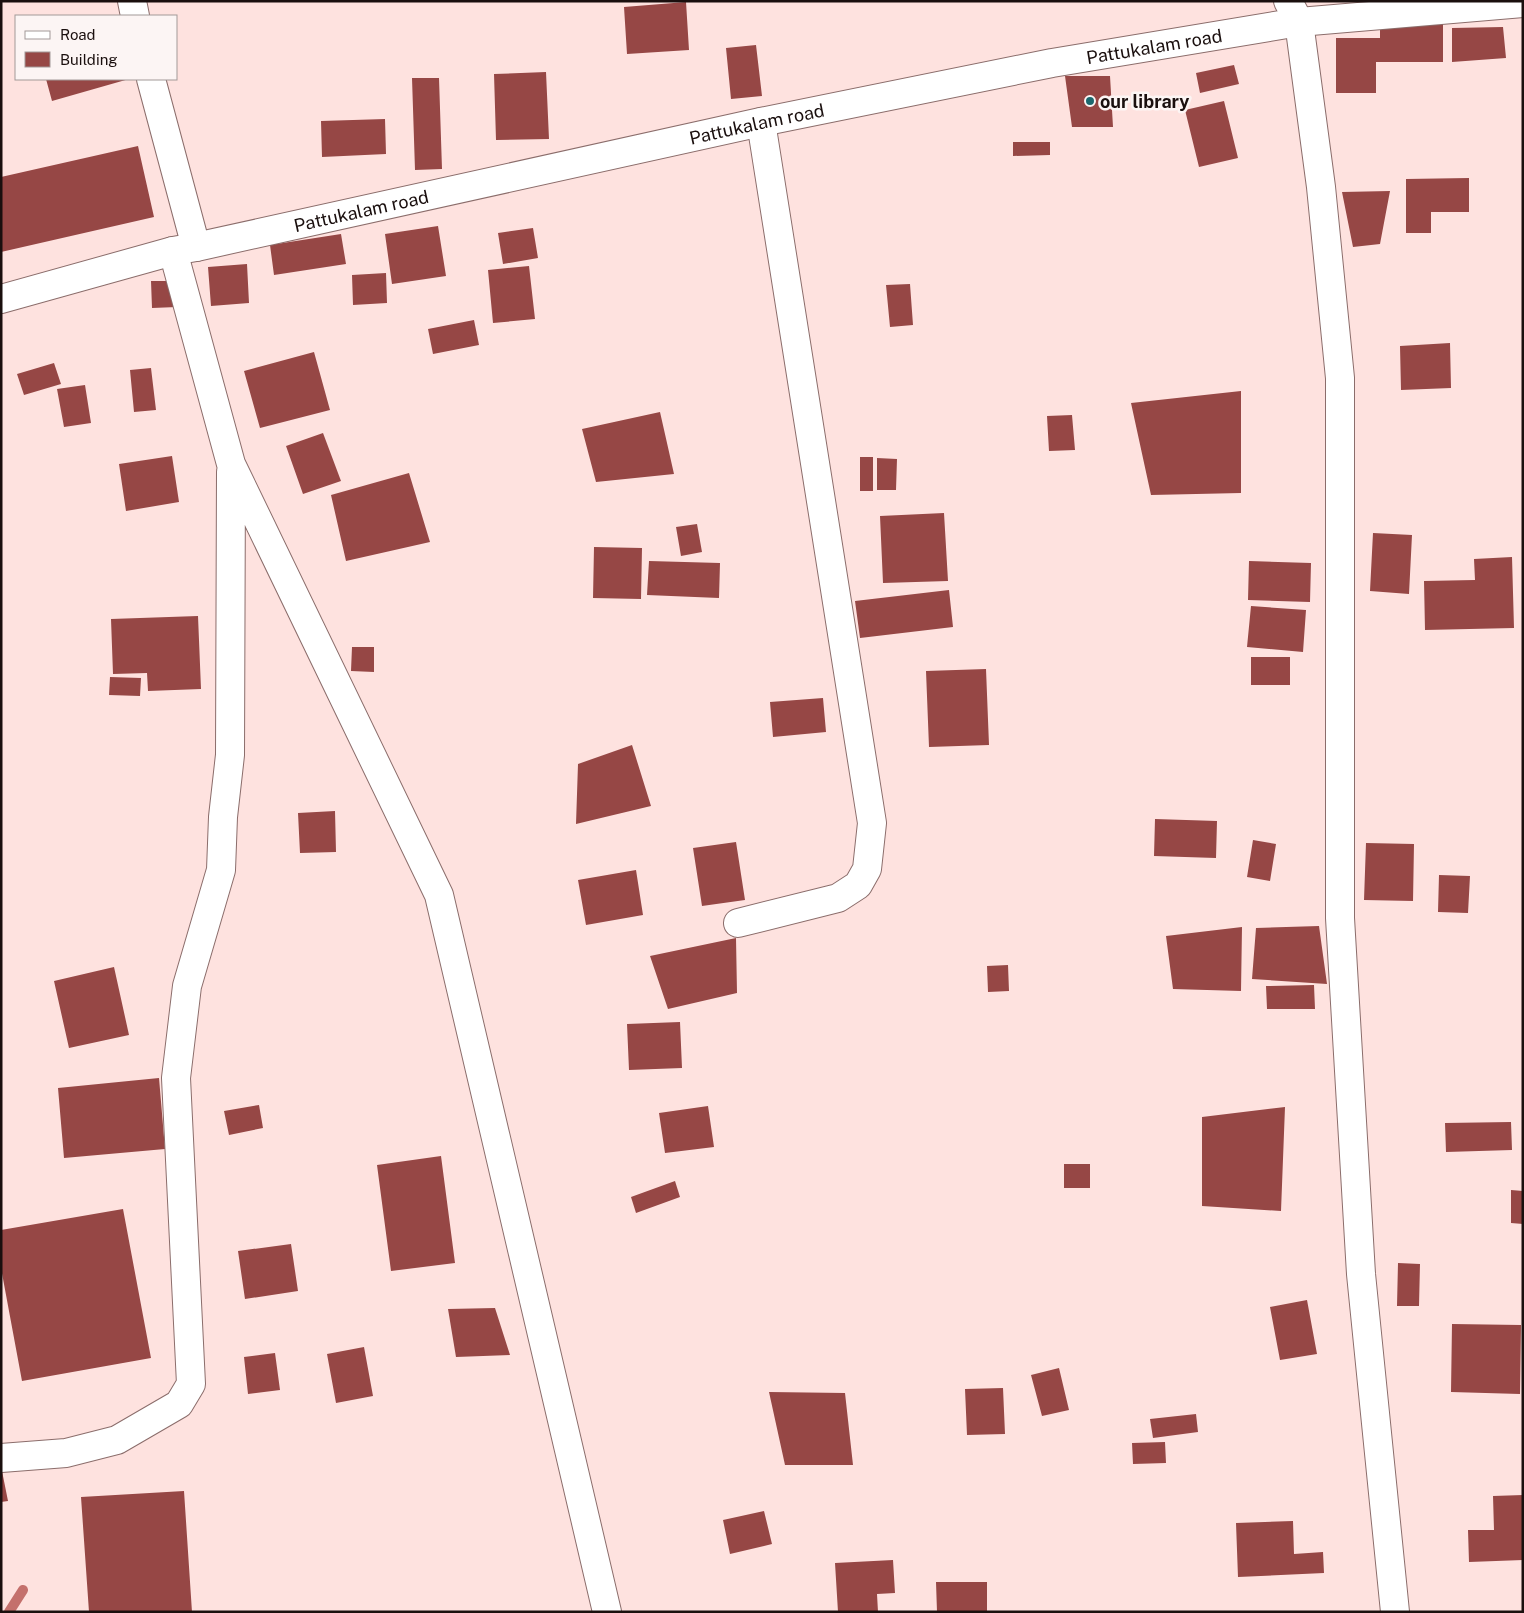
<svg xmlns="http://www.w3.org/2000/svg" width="1524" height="1613" font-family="'Public Sans',sans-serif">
  <rect width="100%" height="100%" fill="#fee2df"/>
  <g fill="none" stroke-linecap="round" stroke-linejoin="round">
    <path stroke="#c4706c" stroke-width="10" d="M9,1612L23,1590"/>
  </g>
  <path fill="#964745" d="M686,2L689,50L627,54L624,7Z
    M1380,15H1443V62H1376V93H1336V38H1380Z
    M1503,27L1506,58L1452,62V28Z
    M756,45L762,96L731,99L726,48Z
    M1234,65L1239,84L1200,93L1196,73Z
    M546,72L549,139L496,140L494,74Z
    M1065,76H1110L1113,127H1072Z
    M412,78H439L442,169L415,170Z
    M46,79H129L52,101Z
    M1224,101L1238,158L1199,167L1185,110Z
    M385,119L386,154L322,157L321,121Z
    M1013,142H1050V155L1013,156Z
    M138,146L154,217L1,252V177Z
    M1469,178V212H1431V233H1406V179Z
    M1390,191L1380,244L1353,247L1342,192Z
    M438,226L446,276L392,284L385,234Z
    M533,228L538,258L503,264L498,233Z
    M341,234L346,264L274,275L270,245Z
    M247,264L249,303L211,306L208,267Z
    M529,266L535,319L493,323L488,270Z
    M386,273L387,303L353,305L352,275Z
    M151,281H176L177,307L152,308Z
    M910,284L913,325L890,327L886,285Z
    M474,320L479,345L433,354L428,329Z
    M1450,343L1451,388L1401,390L1400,346Z
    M314,352L330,410L260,428L244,371Z
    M54,363L61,384L24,395L17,374Z
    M151,368L156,410L134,412L130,370Z
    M85,385L91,423L64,427L57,389Z
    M1241,391V493L1151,495L1131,403Z
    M660,412L674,474L596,482L582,429Z
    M1072,415L1075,450L1049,451L1047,416Z
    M323,433L341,481L303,494L286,446Z
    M172,456L179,502L126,511L119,464Z
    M860,457H873V491H860Z
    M877,458L897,459L896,490H877Z
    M409,473L430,542L346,561L331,495Z
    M944,513L948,581L883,583L880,516Z
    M697,524L702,552L681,556L676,527Z
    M1373,533L1412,535L1409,594L1370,591Z
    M594,547L642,548L641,599L593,598Z
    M1512,557L1514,628L1425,630L1424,581L1475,580L1474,559Z
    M649,561L720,563L719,598L647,595Z
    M1249,561L1311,563L1310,602L1248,600Z
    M949,590L953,627L860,638L855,601Z
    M1251,606L1306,610L1303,652L1247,647Z
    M198,616L201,689L148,691L147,673L113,674L111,619Z
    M352,647H374V672L351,671Z
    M1251,657H1290V685H1251Z
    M986,669L989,745L929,747L926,671Z
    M110,677L141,678L140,696L109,695Z
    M823,698L826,732L773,737L770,702Z
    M632,745L651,806L576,824L578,764Z
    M335,811L336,852L300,853L298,813Z
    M1155,819L1217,821L1216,858L1154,856Z
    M1253,840L1276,844L1270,881L1247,877Z
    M736,842L745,900L702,906L693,848Z
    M1366,843L1414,844L1413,901L1364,900Z
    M636,870L643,915L586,925L578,880Z
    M1439,875L1470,876L1468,913L1438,912Z
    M1319,926L1327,984L1252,979L1256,928Z
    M1242,927L1241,991L1173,989L1166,936Z
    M736,938L737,993L668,1009L650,956Z
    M1008,965L1009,991L988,992L987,966Z
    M114,967L129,1035L69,1048L54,981Z
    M1314,985L1315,1009H1267L1266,986Z
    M680,1022L682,1068L629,1070L627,1024Z
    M159,1078L165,1149L64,1158L58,1088Z
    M259,1105L263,1128L229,1135L224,1111Z
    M708,1106L714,1147L665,1153L659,1113Z
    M1285,1107L1281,1211L1202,1206V1117Z
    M1511,1122L1512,1150L1446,1152L1445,1123Z
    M441,1156L455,1263L391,1271L377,1165Z
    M1064,1164H1090V1188H1064Z
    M675,1181L680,1197L636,1213L631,1197Z
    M1511,1190L1523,1191V1224L1511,1223Z
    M123,1209L151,1358L22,1381L1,1268V1230Z
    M291,1244L298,1291L245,1299L238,1251Z
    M1398,1263L1420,1264L1419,1306H1397Z
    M1307,1300L1317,1354L1280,1360L1270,1307Z
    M495,1308L510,1355L456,1357L448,1309Z
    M1452,1324L1521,1325L1520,1394L1451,1392Z
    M364,1347L373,1396L336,1403L327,1354Z
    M275,1353L280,1390L248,1394L244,1357Z
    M1059,1368L1069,1410L1042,1416L1031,1375Z
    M1003,1388L1005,1434L967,1435L965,1389Z
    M769,1392L845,1393L853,1465H785Z
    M1196,1414L1198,1432L1153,1438L1150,1419Z
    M1165,1442L1166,1463L1133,1464L1132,1443Z
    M2,1471L8,1501L1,1502V1472Z
    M184,1491L192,1612H89L81,1497Z
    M1523,1495V1560L1469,1562L1468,1530H1494L1493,1496Z
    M764,1511L772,1544L730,1554L723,1520Z
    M1293,1521L1294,1554L1323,1552L1324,1573L1238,1577L1236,1523Z
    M893,1560L895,1593L877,1594L878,1612H838L835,1563Z
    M936,1582H987V1612H937Z"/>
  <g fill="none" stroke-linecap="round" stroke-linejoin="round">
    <g stroke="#8b6d6b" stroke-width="30">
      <path id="minor" d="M132,1L135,16
        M1288,1L1299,22
        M151,79L196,247
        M173,251L231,464L439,895L607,1612
        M738,923L838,898L858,885L867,869L872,823L761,122
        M1,1458L66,1453L117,1440L179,1404L191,1384L176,1078L187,986L221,870L223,817L230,755L231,472"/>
    </g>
    <g stroke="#8b6d6b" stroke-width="30">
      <path id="tertiary" d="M1299,22L1321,187L1340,378V918L1361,1274L1395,1612"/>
    </g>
    <g stroke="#8b6d6b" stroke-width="30">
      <g id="secondary">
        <path id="s1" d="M1,299L173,251L196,247L761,122L1052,63L1299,22L1523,3"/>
      </g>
    </g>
    <use href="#minor" stroke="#fff" stroke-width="28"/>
    <use href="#tertiary" stroke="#fff" stroke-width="28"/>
    <use href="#secondary" stroke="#fff" stroke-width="28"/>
  </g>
  <circle fill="#1b686e" stroke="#fcf5f4" stroke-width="2" cx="1090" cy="101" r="5"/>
  <g text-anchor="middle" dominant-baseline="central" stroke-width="5" stroke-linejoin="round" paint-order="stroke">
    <g font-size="18" fill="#1a0f0e" stroke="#fcf5f4">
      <text stroke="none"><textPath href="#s1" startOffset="1181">Pattukalam road</textPath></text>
      <text stroke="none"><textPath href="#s1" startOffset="776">Pattukalam road</textPath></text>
      <text stroke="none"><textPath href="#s1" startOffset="371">Pattukalam road</textPath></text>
    </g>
    <g font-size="18" font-weight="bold" fill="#1a0f0e" stroke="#fcf5f4" text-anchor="start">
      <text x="1100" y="101">our library</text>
    </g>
  </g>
  <rect width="1524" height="1613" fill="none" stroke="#1a0f0e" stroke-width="5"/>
  <rect x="15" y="15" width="162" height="65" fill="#fcf5f4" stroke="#a29998"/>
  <rect x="25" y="31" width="25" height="8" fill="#ffffff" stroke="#a29998"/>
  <text x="60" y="40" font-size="15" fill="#1a0f0e">Road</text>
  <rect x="25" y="52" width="25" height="15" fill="#964745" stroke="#a29998"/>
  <text x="60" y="65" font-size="15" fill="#1a0f0e">Building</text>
</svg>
